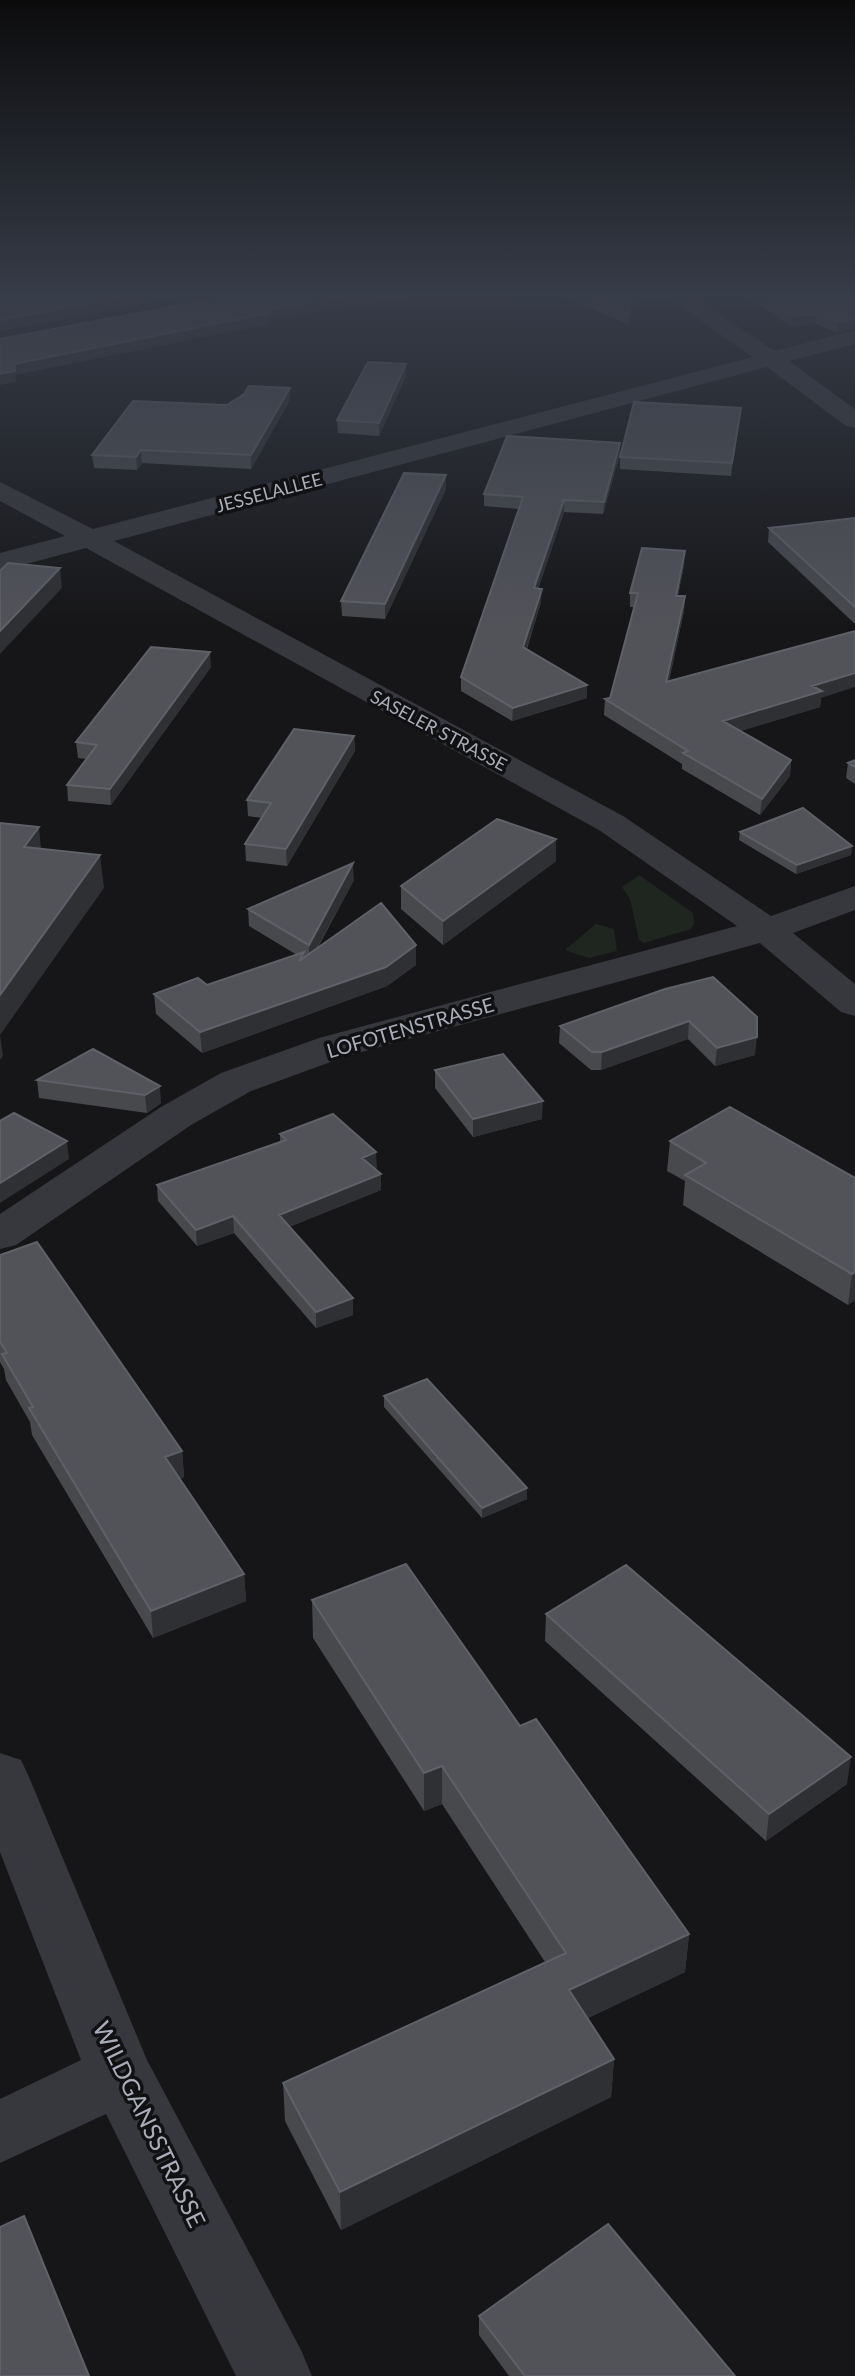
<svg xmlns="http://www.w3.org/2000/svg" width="855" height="2376" font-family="Lato,sans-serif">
  <rect width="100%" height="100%" fill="#161618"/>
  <path fill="#1e261f" d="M639,875L693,913L694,924L691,929L644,943L639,940L630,899L622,887Z
    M596,924L614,929L617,951L589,958L565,950Z"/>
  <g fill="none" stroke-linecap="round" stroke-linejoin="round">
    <path fill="#37383d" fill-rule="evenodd" d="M664,295H689L775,351L855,330V344L789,361L855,409V428L846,426L767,367L114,541L623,816L771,916L855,886V910L793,933L855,984V1016L841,1012L760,943L347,1056L251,1091L191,1125L16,1245L0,1249V1214L161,1107L221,1073L319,1038L737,926L599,830L86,548L0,571V553L65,536L0,501V482L93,529L753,357Z
      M0,1753L21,1760L29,1777L147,2060L301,2350L312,2376H236L106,2114L0,2163V2099L81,2060L0,1852Z"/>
  </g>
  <path fill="#47494d" d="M560,295H663V298L633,304L628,324Z
    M745,295H855V328L837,332L815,324L791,326Z
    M406,364V376L379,436L338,433L337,420Z
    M290,400L251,469L142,463L137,470L94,468L92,455L227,405Z
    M741,408L731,476L620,469V457Z
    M620,443V454L603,514L564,512L538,589L541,602L527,649L587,698L512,721L461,691V677L519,509L484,506V494Z
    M446,489L385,619L342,616L341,601Z
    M855,518V624L768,542L769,528Z
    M684,565L678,596H685L684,611L669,681L821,698L820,707L740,731L791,760L790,776L760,815L682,769V764L604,715L605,699L610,698L634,607H630V593Z
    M211,667L111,805L68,801L67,785L86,759L78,758L76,742Z
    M354,736L355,751L287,866L246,861L245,844L262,818L248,816L247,800Z
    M855,760V784L846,778L848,763Z
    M740,832L852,846L851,855L796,874L739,840Z
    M556,839V861L443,945L401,909V886Z
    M354,880L317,949L416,965L387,986L202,1053L156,1014L154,994L207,985L297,955L249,926L248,909Z
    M665,989L755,1055L715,1066L688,1039L601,1070H591L559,1043L560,1026Z
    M93,1049L161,1103L147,1113L39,1098L37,1080Z
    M435,1070L542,1119L473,1137L435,1088Z
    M280,1134L377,1168L375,1169L381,1190L289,1227L353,1315L316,1328L234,1233L197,1246L158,1201L157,1185L280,1142Z
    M670,1141L855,1178V1300L848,1305L683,1205L685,1181L667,1171Z
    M0,1255L182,1451L184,1477L180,1479L244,1574L246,1601L153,1638L32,1435L30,1422L6,1380L4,1369L0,1362Z
    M384,1396L527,1499L482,1518L384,1407Z
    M312,1600L520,1726L689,1934L685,1972L588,2018L614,2059L611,2097L341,2230L285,2121L283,2083L545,1962L442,1804L424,1811L313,1638Z
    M546,1614L847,1784L766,1841L545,1641Z
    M479,2316L735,2376H509L479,2335Z"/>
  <path fill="#2f3033" d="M136,295H192L0,331V320Z
    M357,295H420L270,319V324L15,375L14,364L270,309Z
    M633,295H663V298L633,304L628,324V314Z
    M816,314L815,324L791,326L792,316Z
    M855,319V328L837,332L838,322Z
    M406,364V376L379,436V423Z
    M15,371L16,382L0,385V374Z
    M290,388V400L251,469V455Z
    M741,408L740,420L731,476L732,463Z
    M620,443V454L603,514L604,502Z
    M141,450L142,463L137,470L136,457Z
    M446,475V489L385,619V604Z
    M564,500V512L534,601V588Z
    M685,551L684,565L675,610L676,596Z
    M60,568L62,588L0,654V631Z
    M542,589L541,602L523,660V647Z
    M685,596L684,611L665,697L666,682Z
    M210,652L211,667L111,805L110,789Z
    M855,673V687L821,698L820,707L721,737L723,721L812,686Z
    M587,685V698L512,721L513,708Z
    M354,736L355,751L287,866L286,849Z
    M791,760L790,776L760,815L762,799Z
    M39,827L42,859L24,847Z
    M556,839V861L443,945V921Z
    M852,846L851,855L796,874L797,865Z
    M100,855L104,888L0,1035L3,1056L0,1060V995Z
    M353,863L354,880L309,962V945Z
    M416,945V965L387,986L202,1053L200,1032Z
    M689,1021L688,1039L601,1070L602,1052Z
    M757,1037L755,1055L715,1066L717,1048Z
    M160,1086L161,1103L147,1113L145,1095Z
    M543,1101L542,1119L473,1137V1119Z
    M67,1141L69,1159L0,1203V1183Z
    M376,1152L377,1168L362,1174V1158Z
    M381,1174V1190L279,1231V1215Z
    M233,1216L234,1233L197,1246L196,1230Z
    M855,1272V1300L848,1305L852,1274Z
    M353,1298V1315L316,1328V1312Z
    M182,1451L184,1477L168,1483L165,1457Z
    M527,1488V1499L482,1518V1508Z
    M244,1574L246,1601L153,1638L151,1611Z
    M851,1757L847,1784L766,1841L769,1814Z
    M442,1766V1804L424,1811V1773Z
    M689,1934L685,1972L567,2028L569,1990Z
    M614,2059L611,2097L341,2230L340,2192Z"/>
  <path fill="#525359" stroke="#5f6168" stroke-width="2" d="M0,295H136L0,320Z
    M234,295H357L270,309V313L14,364L15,371L0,374V339Z
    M582,295H634L628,314Z
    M760,295H855V319L838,322L816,314L792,316Z
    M368,362L406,364L379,423L337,420Z
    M249,386L290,388L251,455L141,450L136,457L92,455L133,401L227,405L244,394Z
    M634,402L741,408L732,463L620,457Z
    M507,436L620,443L604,502L564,500L534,588L542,589L523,647L587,685L513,708L461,677L523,497L484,494Z
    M404,473L446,475L385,604L341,601Z
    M855,518V607L769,528Z
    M642,548L685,551L676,596H685L666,682L855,631V673L812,686L822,691L723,721L791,760L762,799L683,753L688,751L605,699L610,698L638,593H630Z
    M8,563L60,568L0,631V571Z
    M151,647L210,652L110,789L67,785L97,745L76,742Z
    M294,729L354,736L286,849L245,844L271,803L247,800Z
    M855,760V767L848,763Z
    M803,808L852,846L797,865L740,832Z
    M497,819L556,839L443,921L401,886Z
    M0,823L39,827L24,847L100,855L0,995Z
    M353,863L309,945L248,909Z
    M381,903L416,945L386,967L200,1032L154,994L198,978L207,985L304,952L299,961Z
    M713,977L757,1017V1037L717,1048L689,1021L602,1052H592L560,1026L665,989Z
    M93,1049L160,1086L145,1095L37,1080Z
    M503,1054L543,1101L473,1119L435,1070Z
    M730,1107L855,1178V1272L852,1274L685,1175L706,1163L670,1141Z
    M14,1113L67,1141L0,1183V1121Z
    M333,1114L376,1152L362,1158L381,1174L279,1215L353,1298L316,1312L233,1216L196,1230L157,1185L286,1140L280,1134Z
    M37,1242L182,1451L165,1457L244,1574L151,1611L29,1408L33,1407L2,1354L7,1353L0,1342V1255Z
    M427,1379L527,1488L482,1508L384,1396Z
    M406,1564L520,1726L536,1719L689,1934L569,1990L614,2059L340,2192L283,2083L566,1953L442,1766L424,1773L312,1600Z
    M626,1565L851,1757L769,1814L546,1614Z
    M24,2216L89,2376H0V2227Z
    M608,2224L735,2376H525L479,2316Z"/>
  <linearGradient id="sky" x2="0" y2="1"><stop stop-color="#0c0c0d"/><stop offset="0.47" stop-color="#363c48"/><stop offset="1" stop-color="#363c48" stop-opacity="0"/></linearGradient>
  <rect width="855" height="627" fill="url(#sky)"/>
  <g text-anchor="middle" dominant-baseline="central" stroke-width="7" stroke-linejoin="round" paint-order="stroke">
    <g font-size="18" fill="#a8adb8" stroke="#111113">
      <text transform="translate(269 492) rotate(-15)">JESSELALLEE</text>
      <text transform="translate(439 730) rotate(28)">SASELER STRASSE</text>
    </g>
    <g font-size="20" fill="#a8adb8" stroke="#111113">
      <text transform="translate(410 1027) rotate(-16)">LOFOTENSTRASSE</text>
    </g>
    <g font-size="24" fill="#a8adb8" stroke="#111113">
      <text transform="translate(150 2124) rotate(64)">WILDGANSSTRASSE</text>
    </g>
  </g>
</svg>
